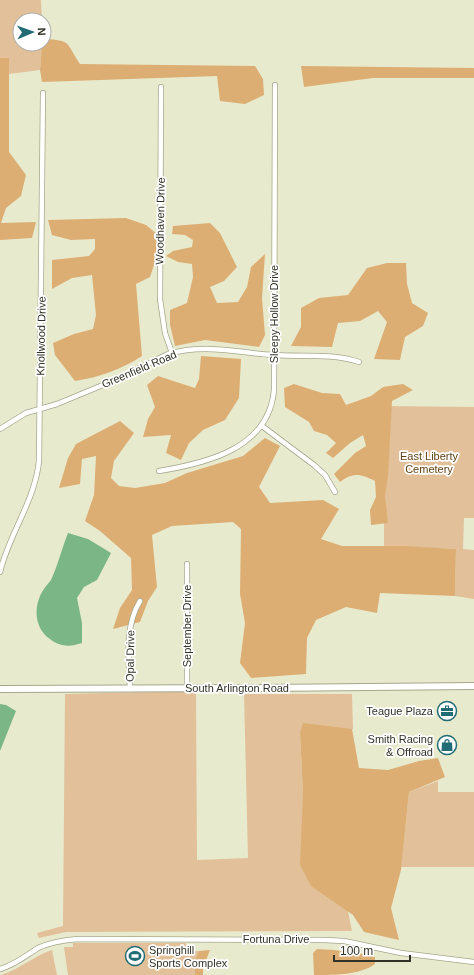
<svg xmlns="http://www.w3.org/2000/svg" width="474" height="975" font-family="Arial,sans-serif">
  <rect width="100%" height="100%" fill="#e8eace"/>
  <path fill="#e1c09a" d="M0,0H41L42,20H20V44H42L40,70L9,74V58H0Z
    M384,406L474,407V518H464L463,549L474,550V599L455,596L456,549L384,546Z
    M196,691L197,860L248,858L244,694H352L353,729L300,733L303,794L332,899L348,911L352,931L66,932L39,938L37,933L63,926L65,694Z
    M438,781V792H474V867H401L409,792Z
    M73,943H185L189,946V951H199L195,960V975H68L64,947H73Z
    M52,950L57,975H1C20,969 34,956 52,950Z"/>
  <path fill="#ddae73" d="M44,39C72,40 66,43 80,64L255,66L263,79L264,95L245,104L220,101L217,76L42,82L40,70L42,44H44Z
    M0,58H9V152L26,175L21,196L6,208L1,223L36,222L32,238L0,240Z
    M301,66L474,68V78H373L304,87Z
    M126,218L146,225L157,234L156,259L150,277L136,284L142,356C120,370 100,377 75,381L55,355L53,343L74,334L93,329L96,315L92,275L72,278L52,289V260L89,256L95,249V239L71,240L52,235L48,220Z
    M210,223L220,233L237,267L224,281L210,287L217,303L238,302L247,287L251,267L265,254L262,298L265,335L259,347L205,340L175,346L170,325V310L187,303L193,277L192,264L178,262L166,256L173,251L192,247L193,240L185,235L172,234L173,226Z
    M387,263H406L407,284L412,303L428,313L423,326L405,337L400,360L374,359L387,322L378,311L360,321L338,323L332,347L291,346L301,327V308L319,298L348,295L367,268Z
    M201,356L241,359L239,398L225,420L203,430L189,443L181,460L166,453L171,435L143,437L148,419L155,407L147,385L158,376L195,388L199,379Z
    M294,384L322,393L340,394L346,405L371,396L383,387L403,384L413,390L392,401L388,476L385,496L388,523L371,525L370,510L376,497L375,481C360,474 354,472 340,482L334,474L355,453L366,446L363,435L350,443L333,458L326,453L336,443L327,435L314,431L309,422L285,407L284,388Z
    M120,421L134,433L114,461L111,478L119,486L135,488L165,483L187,473L243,456L265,438L280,446L259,487L270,503L323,500L339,509L321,539L342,546H405L456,549L455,596L380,593L377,613L346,607L316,620L307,638L306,674L251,678L240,663L245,623L240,594L241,529L233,522L172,526L152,535L157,587L148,601L140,622L113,629L120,608L132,590L131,558L100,531L85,521L94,495L96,456L82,459L80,484L59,488L68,458L76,444Z
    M303,723L352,729L359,768L388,770L419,761L438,758L445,777L409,792L401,870L391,908L399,940L364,932L353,915L311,886L300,865L303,794L300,733Z
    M317,949C337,950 355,951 375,957V964C360,975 335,975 314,975L313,953Z
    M210,950L203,968V975H195V960L199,951Z"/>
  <path fill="#7ab686" d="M68,533L88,539L111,553L97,580L84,587L77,598L82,623V643C70,647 60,647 50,639C35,629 33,608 42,592C44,588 48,584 51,580C58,565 62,548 68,533Z
    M0,704L6,705L16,711L0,751Z"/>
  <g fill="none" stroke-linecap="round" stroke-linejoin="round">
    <g stroke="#a5a78c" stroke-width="6">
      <path id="street" d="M161,87L160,299L165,333L172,353
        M262,426L314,465L325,475L335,492
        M0,429L26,413L57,404L115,380L168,354C204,343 238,353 274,355C303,357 331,353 359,362
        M159,471C208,463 269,448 274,390L275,85
        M187,564V688
        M0,572C9,534 35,501 39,461L43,93
        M130,689C129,660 124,627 140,601
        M0,969C15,965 25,956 38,948C51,942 64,940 78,939L324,940L344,941L401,953L474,962"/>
    </g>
    <g stroke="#a5a78c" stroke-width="8">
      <path id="secondary" d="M0,689L264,688L474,686"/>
    </g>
    <use href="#street" stroke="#fff" stroke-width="4.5"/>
    <use href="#secondary" stroke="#fff" stroke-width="6"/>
  </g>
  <defs>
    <g id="office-ring" transform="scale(1)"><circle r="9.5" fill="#fff" stroke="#216b74" stroke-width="1.5"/><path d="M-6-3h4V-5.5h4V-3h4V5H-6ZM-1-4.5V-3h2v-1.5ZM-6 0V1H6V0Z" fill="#216b74"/></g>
    <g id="shop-ring" transform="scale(1)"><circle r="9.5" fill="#fff" stroke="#216b74" stroke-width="1.5"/><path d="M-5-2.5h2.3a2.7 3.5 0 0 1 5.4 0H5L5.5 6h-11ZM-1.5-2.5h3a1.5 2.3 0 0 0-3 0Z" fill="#216b74"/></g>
    <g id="stadium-ring" transform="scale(1)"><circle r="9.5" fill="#fff" stroke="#216b74" stroke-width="1.5"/><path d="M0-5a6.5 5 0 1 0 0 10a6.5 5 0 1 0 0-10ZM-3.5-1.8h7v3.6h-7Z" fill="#216b74"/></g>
  </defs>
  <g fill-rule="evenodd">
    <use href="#office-ring" x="447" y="711"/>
    <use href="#shop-ring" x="447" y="745"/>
    <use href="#stadium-ring" x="135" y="956"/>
  </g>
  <g text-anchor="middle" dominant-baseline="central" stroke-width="3.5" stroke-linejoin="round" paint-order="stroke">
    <g font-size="11" fill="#313227" stroke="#fff">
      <text transform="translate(160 221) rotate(-89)">Woodhaven Drive</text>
      <text transform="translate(274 314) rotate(-90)">Sleepy Hollow Drive</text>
      <text transform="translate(41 336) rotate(-89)">Knollwood Drive</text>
      <text transform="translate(139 369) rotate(-23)">Greenfield Road</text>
      <text transform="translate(187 626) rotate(-90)">September Drive</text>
      <text transform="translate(130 656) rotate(-89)">Opal Drive</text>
      <text x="237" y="688">South Arlington Road</text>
      <text x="276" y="939">Fortuna Drive</text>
    </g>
    <g font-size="11" fill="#624215" stroke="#fff">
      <text x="429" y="456">East Liberty<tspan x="429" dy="13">Cemetery</tspan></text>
    </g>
    <g font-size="11" fill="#313227" stroke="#fff" text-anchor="end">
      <text x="433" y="711">Teague Plaza</text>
      <text x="433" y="739">Smith Racing<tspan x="433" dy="13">&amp; Offroad</tspan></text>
      <text x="149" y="950" text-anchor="start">Springhill<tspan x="149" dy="13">Sports Complex</tspan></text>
    </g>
  </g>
  <g transform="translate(32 32) rotate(88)"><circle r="19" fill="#ffffff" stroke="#adada9"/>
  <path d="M0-3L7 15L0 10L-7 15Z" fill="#216b74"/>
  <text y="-6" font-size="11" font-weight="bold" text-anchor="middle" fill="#313227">N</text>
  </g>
  <path d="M334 955v6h76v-6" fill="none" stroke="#313227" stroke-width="2"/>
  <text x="340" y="955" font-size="12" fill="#313227" stroke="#ffffff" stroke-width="3" paint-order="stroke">100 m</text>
</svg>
